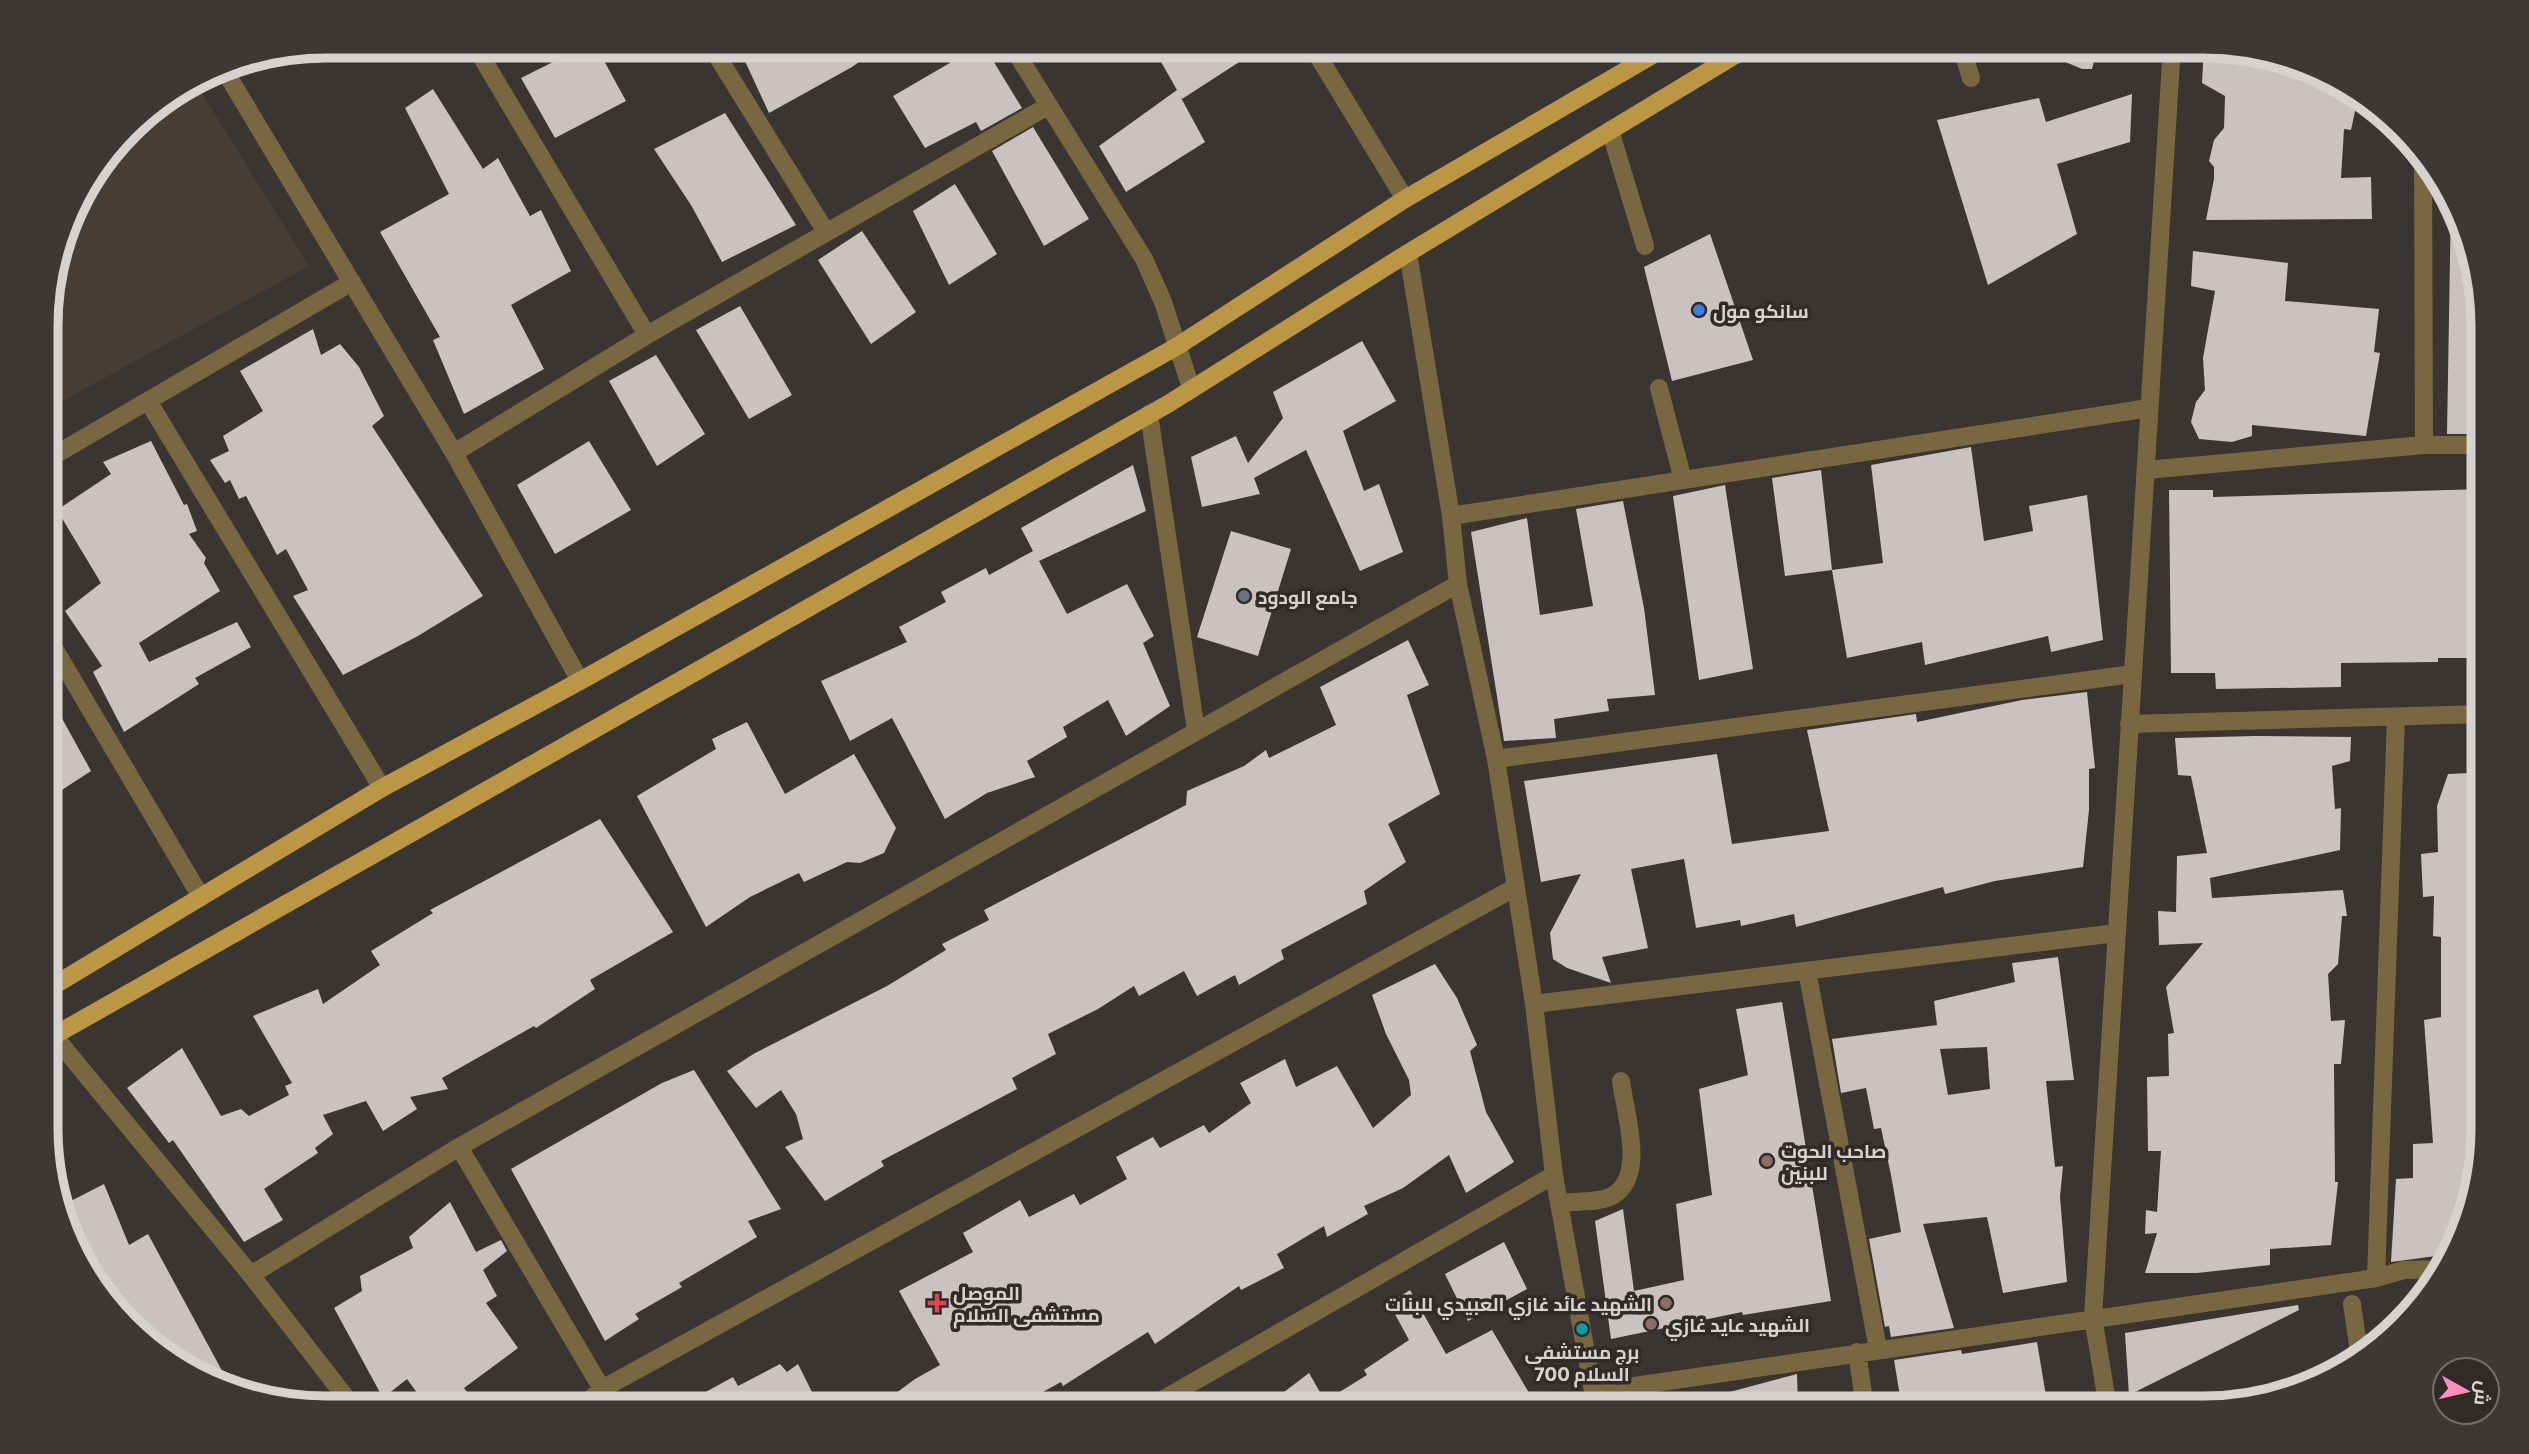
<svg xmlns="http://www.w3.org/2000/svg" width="2529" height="1454" font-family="Commissioner,Cairo,sans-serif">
  <rect width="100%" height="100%" fill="#3a3531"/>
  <path fill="#473d35" d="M195,82L309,266L48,409V289L75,201L141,115Z"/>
  <path fill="#cac2c0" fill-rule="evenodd" d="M585,46H596L626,101L555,138L521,78Z
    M738,46H881L852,67L769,113Z
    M979,46H984L1022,108L981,131L976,122L925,148L893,96Z
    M1152,46H1264L1182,99L1180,96L1205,142L1126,192L1099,146L1177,90Z
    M2027,46H2098L2092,69H2082Z
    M2204,46L2276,55L2343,83L2358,97L2351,130L2344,129L2341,178L2371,177L2372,219L2206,220L2214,179V167L2209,161L2214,140L2224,128L2225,96L2202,83Z
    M433,89L483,169L498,158L530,216L541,210L571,271L511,305L544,369L464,414L433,340L440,337L380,232L449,194L405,108Z
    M2132,94L2130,142L2057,164L2077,234L1988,285L1937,120L2039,98L2046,122Z
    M725,113L796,225L722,262L691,205L654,149Z
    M1033,127L1089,219L1044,246L992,151Z
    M955,184L997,254L949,285L913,211Z
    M2451,199L2469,235L2483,307V434H2447Z
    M862,231L916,312L871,344L818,260Z
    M1710,234L1753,360L1672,381L1644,267Z
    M2193,251L2288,263L2285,301L2379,309L2374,352L2380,353L2366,436L2252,425V436L2232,442L2199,439L2191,422L2196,402L2205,390L2203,358L2215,291L2191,286Z
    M740,306L792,395L749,419L696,330Z
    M313,329L321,355L340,344L359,367L384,416L372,426L483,596L418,636L343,675L293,596L308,590L286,549L277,555L246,496L239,499L230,480L225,483L210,460L229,451L223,436L263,411L240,371Z
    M1362,341L1396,401L1343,431L1364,491L1379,484L1403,552L1360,571L1306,450L1254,478L1260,494L1202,507L1191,457L1236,436L1248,463L1283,418L1273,392Z
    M656,355L705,434L657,466L609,381Z
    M151,441L184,505L187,504L197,531L189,534L206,558L204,563L220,591L139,643L149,662L237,622L251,647L195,678L199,684L124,732L93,672L102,666L65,611L101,583L57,510L111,474L103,462Z
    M589,441L631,510L555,554L517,485Z
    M1971,447L1984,541L2033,531L2029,506L2087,495L2103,640L2051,652L2048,636L1925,665L1922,642L1847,658L1832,570L1883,563L1871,465Z
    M1133,465L1146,511L1039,561L1067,614L1127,584L1154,636L1143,643L1170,706L1126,736L1108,700L1063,727L1067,737L1027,761L1035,777L987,793L945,819L892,718L850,741L821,681L907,642L899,627L946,602L941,592L986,568L989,575L1033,551L1021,528Z
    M1821,470L1832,570L1785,576L1772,478Z
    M1725,485L1753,669L1699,680L1673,496Z
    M2483,489V658H2438V662L2341,663V687L2216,689L2215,673H2171L2169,490H2213V497Z
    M1623,501L1644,608L1655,695L1607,699L1609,711L1554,719L1556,738L1504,741L1471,532L1527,518L1540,615L1593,606L1576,509Z
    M1231,531L1291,549L1258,656L1197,637Z
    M1408,640L1429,685L1407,695L1440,794L1388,824L1406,862L1364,891L1367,904L1281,950L1284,959L1239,985L1235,975L1197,996L1184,971L1139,996L1134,986L1098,1009L1048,1034L1056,1054L1012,1078L1017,1089L881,1161L884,1166L825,1201L785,1147L803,1139L796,1114L781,1090L756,1108L727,1071L755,1053L887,986L946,950L942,944L989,920L984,910L1186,805L1187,791L1244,766L1266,750L1269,758L1336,725L1320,687Z
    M2087,692L2095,768L2089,769V810L2083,867L1995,881L1945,894L1943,887L1796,927L1794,914L1741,926L1740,920L1696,928L1684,859L1631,869L1648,948L1602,957L1611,983L1567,968L1553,959L1550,933L1581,874L1541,882L1524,781L1717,754L1732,844L1829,831L1807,730L1916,714L1917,722L2022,700Z
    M48,693L91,771L48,799Z
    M747,722L785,794L854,754L896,828L884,853L860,863L847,862L804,882L799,873L750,897L706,927L637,796L716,749L712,739Z
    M2255,736L2351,737L2350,761L2332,766L2335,809L2341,808L2340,850L2210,878L2212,898L2343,890L2347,916H2342L2338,964L2328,974L2331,1021L2345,1020L2341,1064H2334L2335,1182H2338L2331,1245L2270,1249V1265L2197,1273H2145L2157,1233L2145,1234L2146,1210L2157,1212L2161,1151H2148L2147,1077L2169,1076L2168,1034L2174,1033L2166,987L2203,943L2159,945L2158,911L2176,912L2177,856L2207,853L2191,776L2178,775L2175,738Z
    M2470,773L2476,781L2483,780L2482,1148L2451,1254L2391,1262L2396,1179L2413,1178V1144L2433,1143L2424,1020L2441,1017V937L2433,936L2434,896L2423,897L2421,854L2438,852L2437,806L2448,774Z
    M600,819L673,932L590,980L595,989L536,1028L534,1026L442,1078L448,1089L410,1097L417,1109L383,1131L366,1101L323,1115L333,1134L315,1148L318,1153L264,1189L283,1220L244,1242L173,1140L169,1143L127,1088L182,1048L221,1116L241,1109L249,1116L289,1095L285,1086L292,1083L253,1016L318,989L323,1004L380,965L371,951L433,913L430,910Z
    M2058,957L2074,1080L2046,1081L2055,1167L2063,1166L2060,1197L2067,1282L2003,1293L1987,1217L1923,1224L1954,1328L1891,1337L1889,1326L1885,1327L1869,1239L1901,1232L1891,1175L1881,1128L1874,1129L1866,1088L1841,1093L1832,1039L1937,1025L1934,1001L2015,982L2012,963ZM1987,1047L1990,1089L1948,1095L1940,1049Z
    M1435,964L1457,998L1477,1045L1470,1051L1486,1112L1514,1162L1466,1193L1449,1155L1403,1188L1364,1206L1368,1214L1327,1237L1324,1226L1277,1254L1284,1268L1241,1290L1239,1286L1155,1344L1148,1332L1063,1386L1061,1382L1013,1408H876L915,1379L940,1365L899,1291L973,1252L963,1233L1020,1200L1029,1217L1074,1194L1080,1205L1127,1179L1116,1157L1153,1137L1160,1148L1204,1125L1209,1133L1251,1103L1240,1083L1285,1059L1296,1087L1337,1066L1373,1128L1411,1095L1409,1080L1386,1034L1372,995Z
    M1782,1002L1831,1301L1743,1315L1742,1312L1611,1339L1595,1221L1623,1209L1634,1291L1684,1280L1676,1204L1712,1195L1699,1089L1748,1075L1736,1009Z
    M694,1070L781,1209L748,1221L757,1237L679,1283L682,1287L635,1314L639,1319L605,1341L511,1169L662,1083Z
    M104,1184L129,1245L148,1234L233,1391L186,1371L92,1284L63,1205Z
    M450,1202L476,1252L501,1240L507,1251L483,1270L497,1296L486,1303L518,1348L464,1388L479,1408H428L407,1379L383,1398L334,1308L362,1291L360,1276L413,1248L409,1237Z
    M1504,1242L1527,1289L1468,1321L1445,1274Z
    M1410,1290L1446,1354L1492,1330L1538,1408H1450L1441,1399L1428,1408H1263L1309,1373L1325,1401L1367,1375L1364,1370L1409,1340L1389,1303Z
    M2298,1305L2299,1310L2129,1395L2125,1333Z
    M2037,1342L2048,1408H1902L1894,1360L1961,1350L1962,1354Z
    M780,1364L787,1372L798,1364L820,1408H697L707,1403L702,1394L733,1377L738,1386Z
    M1797,1374L1798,1408H1697L1696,1401Z"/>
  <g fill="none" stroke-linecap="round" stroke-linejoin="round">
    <path stroke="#796742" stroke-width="18" d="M475,46L647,335
      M711,46L826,232
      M1012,46L1144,259L1163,302L1191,388
      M1312,46L1405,199
      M1961,46L1971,78
      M222,66L454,453L580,681
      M1610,130L1645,246
      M2423,158L2424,445
      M1408,253L1451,516L1458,584L1496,759L1534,1004L1554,1175L1596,1408
      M1659,388L1683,480
      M148,401L382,788
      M1149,414L1196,731
      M454,453L647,335L1048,106
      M48,459L352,282
      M2146,470L2424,445H2483
      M1451,516L2149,408
      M48,638L201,897
      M2129,724L2483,714
      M1496,759L2133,674
      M1807,971L1878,1349
      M1534,1004L2116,933
      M54,1036L251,1275L354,1408
      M459,1147L602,1389
      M1559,1203C1574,1201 1599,1203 1612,1196C1647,1177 1625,1113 1621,1081
      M251,1275L459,1147L1458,584
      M2376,1278L2396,718
      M2352,1304L2360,1358
      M1857,1352L1865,1408
      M1593,1392L2376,1278L2404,1270L2446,1269
      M580,1408L602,1389L1516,887
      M1148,1408L1554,1175
      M2108,1408L2093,1317L2172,46"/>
    <path stroke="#bb9644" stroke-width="18" d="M48,989L382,788L580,681L1176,347L1405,199L1668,46
      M48,1039L1168,404L1408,253L1750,46"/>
  </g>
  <circle fill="#3f7fe0" stroke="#302b28" stroke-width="2.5" cx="1699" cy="310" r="7"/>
  <circle fill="#6b7280" stroke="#302b28" stroke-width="2.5" cx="1244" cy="596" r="7"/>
  <g fill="#8d6e63" stroke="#302b28" stroke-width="2.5">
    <circle cx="1767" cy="1161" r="7"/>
    <circle cx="1666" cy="1303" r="7"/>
    <circle cx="1651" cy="1324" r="7"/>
  </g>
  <path fill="#e0444e" stroke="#302b28" stroke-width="2.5" d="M933.5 1292.5h7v7h7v7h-7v7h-7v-7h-7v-7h7z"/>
  <circle fill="#0f9aa8" stroke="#302b28" stroke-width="2.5" cx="1582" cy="1329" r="7"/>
  <g text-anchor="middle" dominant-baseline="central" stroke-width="7" stroke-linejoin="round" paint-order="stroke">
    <g font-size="19" font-weight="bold" fill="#d5d2cf" stroke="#302b28" text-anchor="start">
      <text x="1713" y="310">سانكو مول</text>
      <text x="1258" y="596">جامع الودود</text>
      <text x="1781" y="1150">صاحب الحوت<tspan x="1781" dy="22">للبنين</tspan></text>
      <text x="953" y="1292">الموصل<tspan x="953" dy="22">مستشفى السلام</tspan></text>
      <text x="1652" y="1303" text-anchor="end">الشهيد عائد غازي العبيدي للبنات</text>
      <text x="1665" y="1324">الشهيد عايد غازي</text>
      <text x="1582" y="1351" text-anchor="middle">برج مستشفى<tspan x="1582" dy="22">السلام 700</tspan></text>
    </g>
  </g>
  <path d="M0 0H2529V1454H0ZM326 58H2203A268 268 0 0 1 2471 326V1128A268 268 0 0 1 2203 1396H326A268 268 0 0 1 58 1128V326A268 268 0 0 1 326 58Z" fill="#3d3835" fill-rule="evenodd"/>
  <path fill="none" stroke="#d5d2cf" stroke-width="9" d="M326 58H2203A268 268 0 0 1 2471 326V1128A268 268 0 0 1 2203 1396H326A268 268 0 0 1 58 1128V326A268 268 0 0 1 326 58Z"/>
  <g transform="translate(2466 1391) rotate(98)"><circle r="33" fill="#302b28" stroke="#726e6b" stroke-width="2"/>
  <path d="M0-5L12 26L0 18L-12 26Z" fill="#ff8eba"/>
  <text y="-10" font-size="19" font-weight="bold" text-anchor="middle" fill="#d5d2cf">ش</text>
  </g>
</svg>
